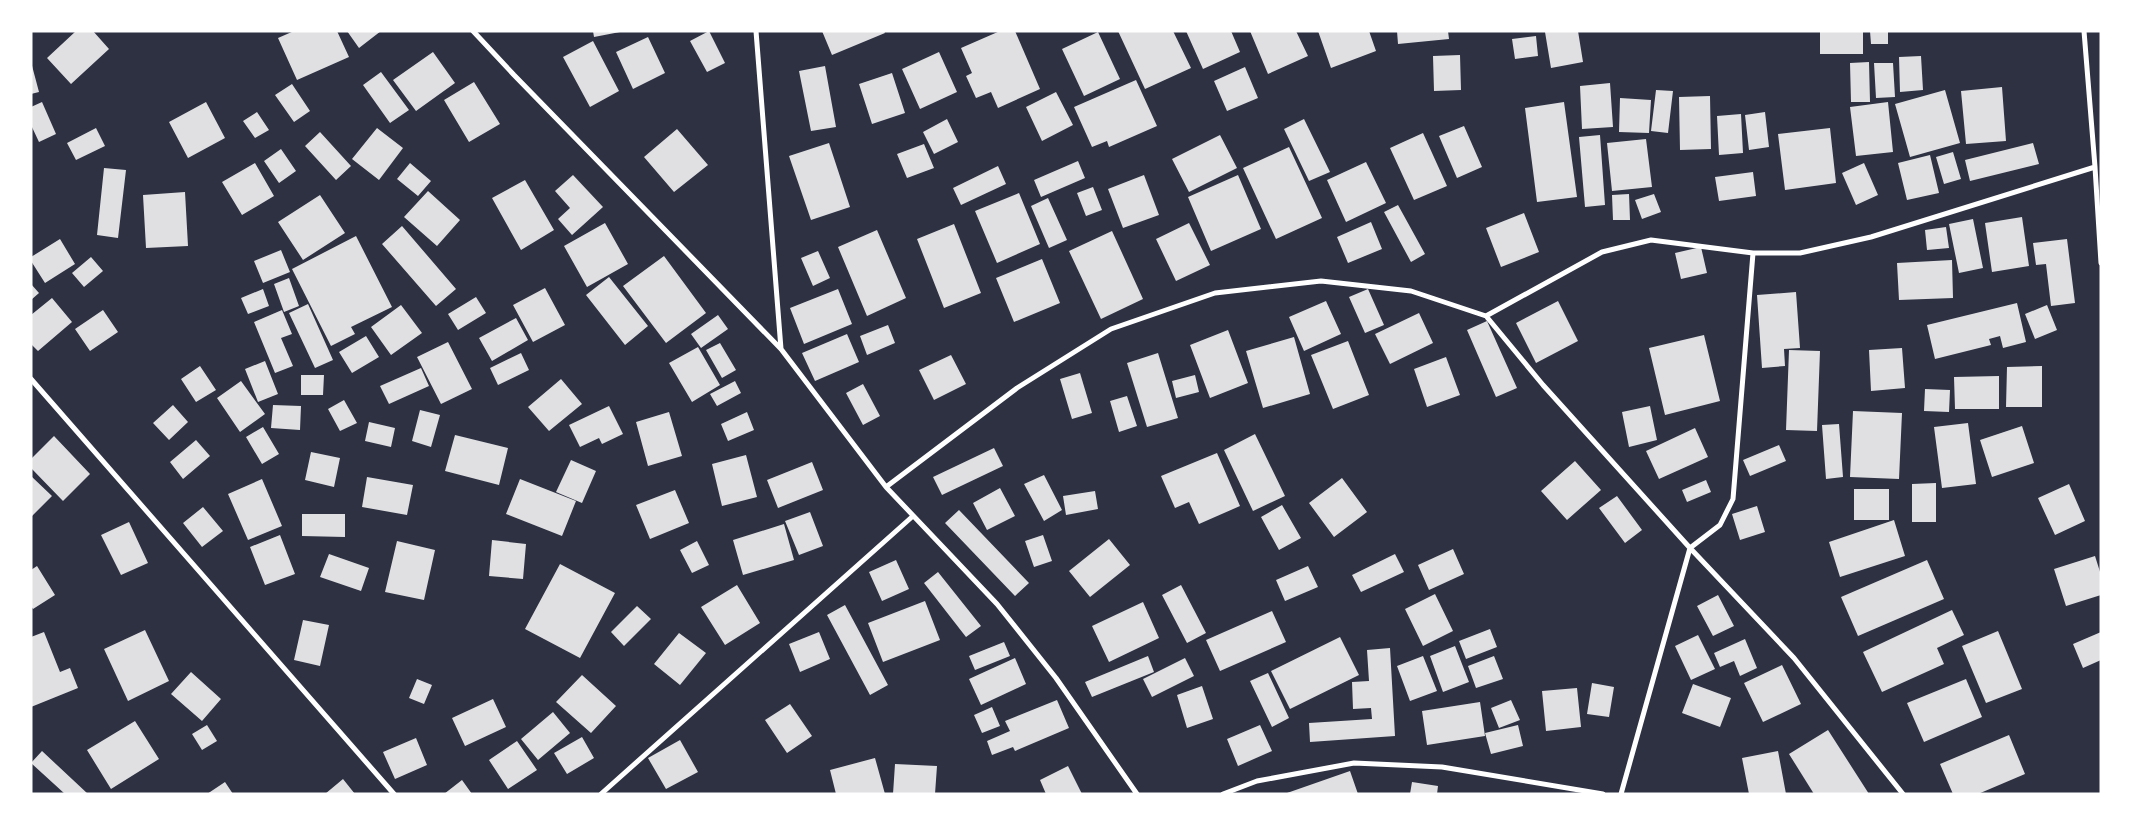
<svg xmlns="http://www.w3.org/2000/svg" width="2132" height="825" font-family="Helvetica,sans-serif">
  <rect width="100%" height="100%" fill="#2d3142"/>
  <path fill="#e0e0e3" d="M76,31H93L109,49L71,84L47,58Z
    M294,31H337L349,57L297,80L278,38Z
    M347,31H381L359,48Z
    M593,31H620V32L594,37Z
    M709,31L725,63L707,72L690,41Z
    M822,31H884L885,33L832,55Z
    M1000,31H1015L1040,89L998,108L991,92L976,98L966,76L972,73L961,48Z
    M1118,31H1173L1191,68L1145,89Z
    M1186,31H1231L1240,52L1203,69Z
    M1250,31H1296L1308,56L1268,74Z
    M1318,31H1369L1376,51L1331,68Z
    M1397,31H1448L1449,39L1398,44Z
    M1578,31L1583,62L1551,68L1545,32Z
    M1820,31H1863V54H1820Z
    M1870,31H1888V44H1871Z
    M1098,32L1120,79L1084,96L1062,49Z
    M1536,36L1538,56L1515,59L1512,39Z
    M648,37L665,73L633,89L616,52Z
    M593,41L619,91L590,107L563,57Z
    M433,52L455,83L416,111L393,80Z
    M939,52L957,92L920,109L902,69Z
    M1460,55L1461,90L1434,91L1433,56Z
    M1921,56L1923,90L1900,92L1899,57Z
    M31,62L39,92L31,94Z
    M1869,62L1870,102H1851L1850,63Z
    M1874,63H1893L1895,97L1876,98Z
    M825,66L836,127L811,131L799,71Z
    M1245,67L1258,98L1227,111L1214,81Z
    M381,72L409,110L390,123L363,85Z
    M892,73L905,113L872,124L859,84Z
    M1136,80L1157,126L1109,147L1107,141L1092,147L1074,107Z
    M474,82L500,124L469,142L444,100Z
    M1610,83L1613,127L1582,129L1580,86Z
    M292,84L310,111L294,122L275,95Z
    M2002,87L2006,141L1966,144L1961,91Z
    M1656,90L1673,91L1668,133L1651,131Z
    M1945,90L1960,143L1910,157L1895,104Z
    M1056,92L1073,125L1042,141L1026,107Z
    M1710,96L1711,149L1680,150L1679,97Z
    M1620,98L1651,100L1649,133L1619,132Z
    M42,102L56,134L39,142L31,125V107Z
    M206,102L225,138L188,158L169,122Z
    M1564,102L1577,197L1537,202L1525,108Z
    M1888,102L1893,152L1856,156L1850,107Z
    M257,112L269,130L255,138L243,121Z
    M1765,112L1769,147L1749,150L1745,115Z
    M1741,114L1743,153L1719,155L1717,116Z
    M947,119L958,142L934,154L923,132Z
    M1304,119L1330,172L1309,181L1284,129Z
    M1464,126L1482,167L1457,178L1439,136Z
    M96,128L105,146L76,160L67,143Z
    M377,128L403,148L379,180L352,159Z
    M1830,128L1836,183L1785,190L1778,134Z
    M677,129L708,165L674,192L644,157Z
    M320,132L351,166L336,180L305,146Z
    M1423,133L1447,186L1414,200L1390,148Z
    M1220,135L1237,168L1189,192L1172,159Z
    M1600,135L1605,205L1585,207L1579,137Z
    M1646,139L1652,187L1612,191L1607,143Z
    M829,143L850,207L811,220L789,156Z
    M2033,143L2039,164L1970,181L1965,160Z
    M924,144L934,168L907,178L897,154Z
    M1289,147L1322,218L1276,239L1243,168Z
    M281,149L296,171L279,183L264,161Z
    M1953,152L1961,179L1944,184L1936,157Z
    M1930,155L1939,193L1907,200L1898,163Z
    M1078,161L1085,178L1041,197L1034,180Z
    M1366,162L1386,203L1346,222L1327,180Z
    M255,163L274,196L242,215L222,182Z
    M410,163L431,181L418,196L397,179Z
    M1864,163L1878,195L1856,205L1842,173Z
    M998,166L1006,184L961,205L953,188Z
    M104,168L126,170L118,238L97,235Z
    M1753,172L1756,196L1719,201L1715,177Z
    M573,175L603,207L572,235L558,219L570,208L555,191Z
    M1144,175L1159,215L1123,228L1108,189Z
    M1238,175L1261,229L1211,251L1188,197Z
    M525,180L554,230L521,250L492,198Z
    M1093,187L1102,210L1086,216L1077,193Z
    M428,191L460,220L437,246L404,217Z
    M185,192L188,246L146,248L143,195Z
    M1019,193L1040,244L997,263L975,211Z
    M1629,194L1630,220H1613L1612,195Z
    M1654,194L1661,212L1642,219L1635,200Z
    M320,195L345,233L303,260L278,222Z
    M1048,198L1067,240L1049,248L1031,206Z
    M1398,205L1425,254L1411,262L1384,212Z
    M1524,213L1539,252L1501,267L1486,228Z
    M2022,217L2029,266L1992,272L1985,223Z
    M1973,219L1983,268L1959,273L1949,224Z
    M1371,222L1382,249L1348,263L1337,237Z
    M605,223L628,264L587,287L564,246Z
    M1189,223L1210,265L1176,281L1156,239Z
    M954,224L981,293L944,308L917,239Z
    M402,226L456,289L436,306L382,244Z
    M1946,227L1949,248L1927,250L1925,230Z
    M877,230L906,298L867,316L838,247Z
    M1112,231L1143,299L1101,319L1069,251Z
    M356,236L392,307L351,327L355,334L331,346L292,269Z
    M60,239L75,264L45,283L31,261V257Z
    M2067,239L2075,303L2051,306L2046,264L2036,265L2033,243Z
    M1701,247L1707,273L1681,279L1675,253Z
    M281,250L290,272L263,283L254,261Z
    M818,251L830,278L813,286L801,258Z
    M664,256L706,313L666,343L623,286Z
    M91,257L103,271L84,287L72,273Z
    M1042,259L1060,303L1014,322L996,278Z
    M1952,260L1953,298L1899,300L1897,263Z
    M609,277L648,326L625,345L586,295Z
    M289,278L299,306L284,312L274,284Z
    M31,284L39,293L31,300Z
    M545,288L565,325L533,342L513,305Z
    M263,289L269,306L248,314L241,298Z
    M838,289L852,324L804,344L790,308Z
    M1368,289L1384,325L1365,333L1349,297Z
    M1796,292L1800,348L1784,349L1785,366L1762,368L1757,295Z
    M476,297L486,313L458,330L448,314Z
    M52,298L72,322L38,351L31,344V315Z
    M1326,301L1341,334L1304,351L1289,317Z
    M1558,301L1578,341L1536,363L1516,323Z
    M2017,303L2026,342L2003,348L2000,336L1989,339L1991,345L1935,359L1927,325Z
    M308,304L333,360L315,368L289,313Z
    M401,305L422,333L391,355L371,327Z
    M2047,305L2057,330L2035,339L2025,314Z
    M103,310L118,332L90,351L75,329Z
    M282,310L292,334L281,338L293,366L275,373L254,322Z
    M1419,313L1433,343L1390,364L1375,334Z
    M718,315L728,329L701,348L691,334Z
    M516,318L528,340L492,361L479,338Z
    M1487,321L1517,388L1496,397L1467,330Z
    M888,325L895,343L867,355L860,336Z
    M1228,330L1248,383L1210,398L1190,345Z
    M847,334L859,362L815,381L802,353Z
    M1704,335L1720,401L1665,415L1649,348Z
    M366,336L379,357L352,373L339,352Z
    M1294,337L1310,394L1263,408L1246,351Z
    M1348,341L1369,395L1333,409L1311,355Z
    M448,342L472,389L441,404L417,357Z
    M720,343L736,370L722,378L706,350Z
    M698,347L720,385L692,402L669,363Z
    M1902,348L1905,388L1871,391L1869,350Z
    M1789,350L1820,351L1817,431L1786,430Z
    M521,353L529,370L498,385L490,368Z
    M1158,353L1178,418L1147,427L1127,363Z
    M951,355L966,384L934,400L919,370Z
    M1446,357L1460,395L1427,407L1414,369Z
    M265,361L278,394L258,402L245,369Z
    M200,366L216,390L196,402L181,379Z
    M2042,366V407H2006L2007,367Z
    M421,368L429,386L389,404L380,386Z
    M1080,373L1092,413L1072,419L1060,379Z
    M301,375H324L323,395H301Z
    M1195,375L1199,392L1176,398L1172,381Z
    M1999,376V409H1955L1954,377Z
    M561,379L582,404L549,431L528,407Z
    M241,381L265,414L240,432L217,398Z
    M735,381L741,393L717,406L710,394Z
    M863,384L880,416L863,425L846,393Z
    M1925,389L1950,390L1949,412L1924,411Z
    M1127,396L1137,426L1119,432L1110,401Z
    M344,400L357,423L340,431L328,409Z
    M173,405L188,422L169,440L153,423Z
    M273,405L301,406L300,430L271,428Z
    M609,406L623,434L602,444L599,438L580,447L569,425Z
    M1650,406L1657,440L1629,447L1622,412Z
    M420,410L440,415L431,447L412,441Z
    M1853,411L1902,413L1899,479L1850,477Z
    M669,412L682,456L648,466L636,422Z
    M747,412L754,430L728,441L721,424Z
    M369,422L395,428L391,447L365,441Z
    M1968,423L1976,484L1942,488L1934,427Z
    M1839,424L1843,477L1826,479L1822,425Z
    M2022,426L2034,463L1992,477L1980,440Z
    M263,427L279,454L262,464L246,437Z
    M1695,428L1708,457L1659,479L1646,451Z
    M1255,434L1285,496L1253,511L1224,450Z
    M455,435L508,448L499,485L445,471Z
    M54,436L90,474L63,501L31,468V459Z
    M196,440L210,456L183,479L170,462Z
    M1779,445L1786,461L1750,476L1743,460Z
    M994,448L1003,466L942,495L933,477Z
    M311,452L340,458L334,487L305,480Z
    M1217,453L1240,506L1199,524L1189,502L1175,508L1161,476Z
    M746,455L757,497L722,506L712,464Z
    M571,460L596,471L582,503L556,492Z
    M1575,461L1601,490L1567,520L1541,491Z
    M812,462L823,490L778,508L767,480Z
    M1044,475L1062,510L1044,521L1024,484Z
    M31,476L52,496L31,517Z
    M367,477L413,485L407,515L362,507Z
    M1342,478L1367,512L1334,537L1309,503Z
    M262,479L282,526L248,540L228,494Z
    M520,479L576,501L562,536L506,514Z
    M1706,480L1711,492L1687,502L1682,490Z
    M1936,483V522H1912V484Z
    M2069,484L2085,521L2055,535L2038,498Z
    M1000,488L1015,516L987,530L973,503Z
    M1854,489H1889V520H1854Z
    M675,490L689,523L650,539L636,505Z
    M1095,491L1098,509L1066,515L1063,496Z
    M1617,496L1642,530L1625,543L1599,508Z
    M1282,505L1301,538L1279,550L1261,517Z
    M1757,506L1765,532L1740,540L1732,514Z
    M203,507L223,531L202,547L183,523Z
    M959,510L1029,583L1015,596L945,523Z
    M810,512L823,546L799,555L785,521Z
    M302,514H345V537L302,536Z
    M1894,520L1905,556L1840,577L1829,542Z
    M129,522L148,563L121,575L101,535Z
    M784,524L794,560L743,575L733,540Z
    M280,535L295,574L265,585L250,547Z
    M1043,535L1052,561L1034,567L1025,541Z
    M1109,539L1130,565L1090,597L1069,571Z
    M492,540L526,544L523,579L489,576Z
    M397,541L435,550L424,600L385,592Z
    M697,541L709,565L692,573L680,550Z
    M1453,549L1464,574L1429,590L1418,565Z
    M329,554L369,568L361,591L320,577Z
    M1395,554L1404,572L1361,592L1352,575Z
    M2095,556L2101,575V595L2066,606L2054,569Z
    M896,560L909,589L882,601L869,572Z
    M1927,560L1944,599L1858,636L1841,597Z
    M560,564L615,593L580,658L525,629Z
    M37,566L55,595L33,609L31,606V570Z
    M1308,566L1318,587L1285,601L1276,580Z
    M938,572L981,626L966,637L924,583Z
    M737,585L760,623L725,645L701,607Z
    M1181,585L1206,633L1187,643L1162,595Z
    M1435,594L1453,631L1423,646L1405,609Z
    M1718,595L1734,626L1713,636L1697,606Z
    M925,601L940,640L883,662L868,623Z
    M1143,602L1159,638L1109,662L1092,626Z
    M845,605L888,685L870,695L827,615Z
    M637,606L651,619L624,646L611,632Z
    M1952,610L1964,635L1937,648L1944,664L1882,692L1863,652Z
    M1272,611L1286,642L1220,671L1206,640Z
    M303,620L329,625L320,666L294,660Z
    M1490,629L1497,647L1466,659L1459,641Z
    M145,630L169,681L128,701L104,649Z
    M1998,631L2022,689L1986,703L1962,646Z
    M44,632L60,672L70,668L78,688L31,707V637Z
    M819,632L830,659L800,672L789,644Z
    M2101,632V660L2083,668L2073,644Z
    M679,633L706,653L680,685L654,664Z
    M1698,635L1715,669L1691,680L1675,646Z
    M1340,637L1359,675L1290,709L1271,671Z
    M1745,639L1757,668L1740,676L1734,661L1720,667L1714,653Z
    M1004,642L1010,656L975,670L969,656Z
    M1455,646L1469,682L1443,692L1430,656Z
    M1390,648L1395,736L1310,742L1309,723L1372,719L1371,708L1353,709L1352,682L1369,681L1367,650Z
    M1148,656L1154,672L1092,697L1085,682Z
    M1423,656L1437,691L1410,701L1397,666Z
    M1494,656L1503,679L1476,688L1468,666Z
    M1015,658L1026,684L981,705L969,679Z
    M1185,658L1194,676L1152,697L1143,679Z
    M1782,665L1801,704L1763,722L1744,683Z
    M191,672L221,699L202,721L171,694Z
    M1268,673L1289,718L1272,727L1250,681Z
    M582,675L616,706L591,733L556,702Z
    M417,679L432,685L424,704L409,698Z
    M1966,679L1982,717L1924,742L1907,703Z
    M1592,683L1614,687L1609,717L1587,714Z
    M1693,684L1731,698L1720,727L1682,713Z
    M1202,686L1213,719L1187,728L1177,695Z
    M1577,688L1581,727L1546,731L1542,691Z
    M493,699L506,727L465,746L452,718Z
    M1057,700L1069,728L1015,751L1013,747L992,755L987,741L1010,731L1005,721Z
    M1511,700L1520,720L1499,728L1491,708Z
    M1480,702L1485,736L1427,745L1422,711Z
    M790,704L812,736L787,753L765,720Z
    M992,707L1000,726L982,733L974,715Z
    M553,712L570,733L538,760L521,739Z
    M135,721L159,759L111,789L87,750Z
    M207,725L217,741L202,750L192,734Z
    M1260,725L1272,751L1238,766L1227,739Z
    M1518,725L1523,746L1491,754L1485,733Z
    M1828,730L1869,794H1814L1789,754Z
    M2009,735L2025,774L1978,794H1953L1940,764Z
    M582,737L594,758L567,774L554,753Z
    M416,738L427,765L395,779L383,752Z
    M680,740L698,772L666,789L648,758Z
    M517,741L537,770L508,789L489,760Z
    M42,751L88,794H65L31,763Z
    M1778,751L1786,794H1749L1742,758Z
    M875,758L885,794H836L830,770Z
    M895,764L937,766L935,794H893Z
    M1068,766L1082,794H1046L1040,780Z
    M1350,771L1358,794H1287V793Z
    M343,779L355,794H325Z
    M462,780L472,794H444Z
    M225,782L233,794H207Z
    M1412,782L1438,786L1437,794H1410Z"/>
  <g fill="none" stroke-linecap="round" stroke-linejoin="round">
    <path stroke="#fff" stroke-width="5" d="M473,31L514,75L781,349L886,487L997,604L1056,678L1137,794
      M756,31L781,349
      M2084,31L2095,167L2101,263
      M1486,316L1602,252L1651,240L1753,253H1800L1871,237L2095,167
      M31,379L394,794
      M886,487L1017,388L1111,329L1215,293L1321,281L1411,291L1486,316L1543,385L1690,548L1794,658L1903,794
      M601,794L913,516
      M1223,794L1257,781L1354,763L1442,767L1603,794
      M1621,794L1690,548L1720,525L1733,499L1753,253"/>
  </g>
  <rect width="2132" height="825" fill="none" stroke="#ffffff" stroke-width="65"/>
</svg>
